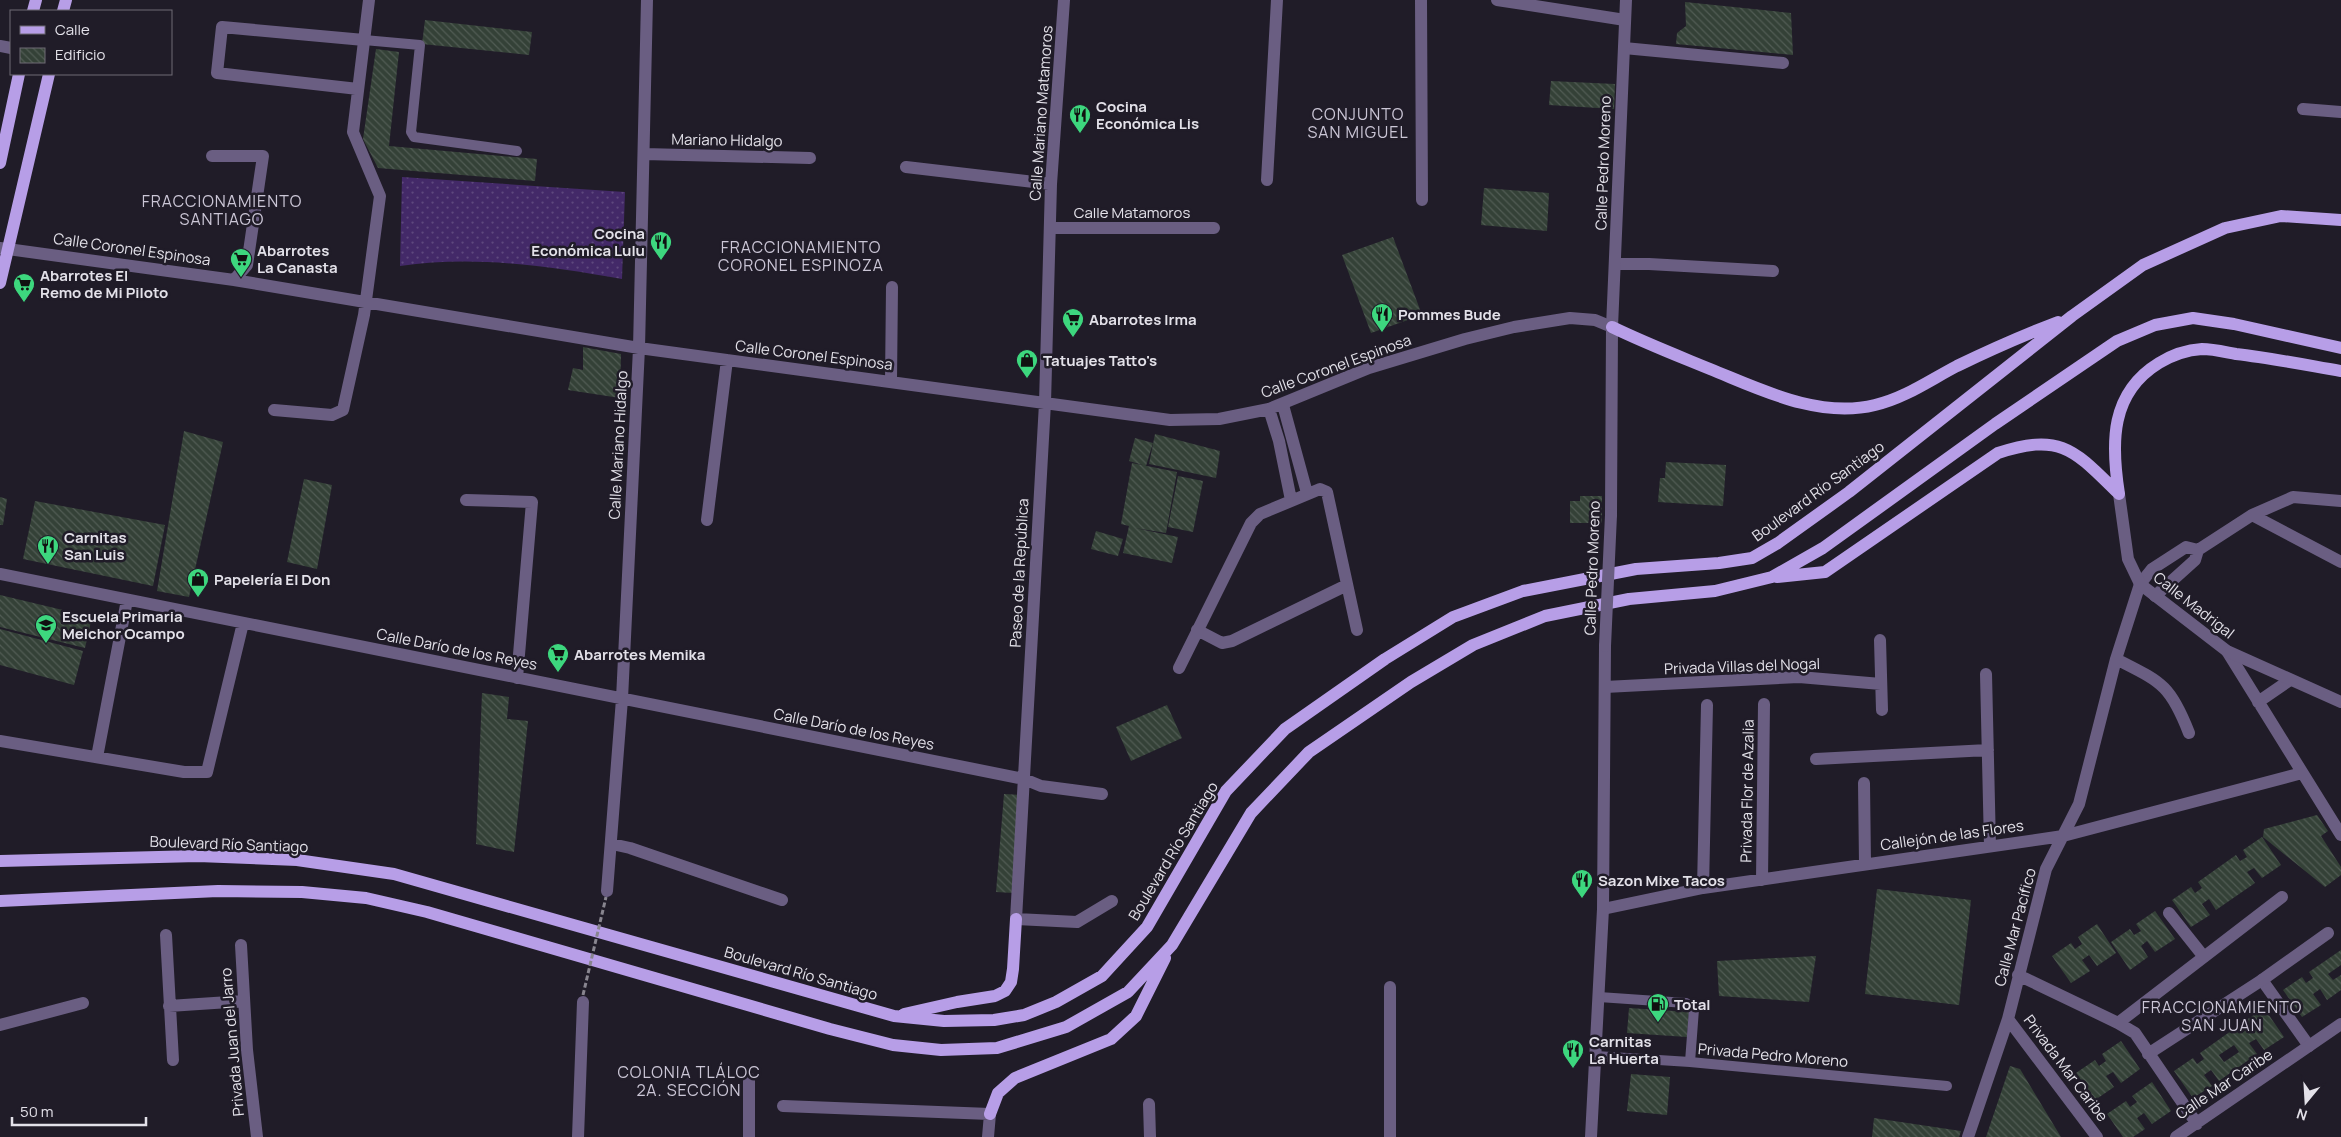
<svg xmlns="http://www.w3.org/2000/svg" width="2341" height="1137" font-family="Manrope,sans-serif">
  <defs>
    <pattern id="grass-dots" width="8" height="8" patternUnits="userSpaceOnUse" patternTransform="scale(1.25)"><rect width="8" height="8" fill="#432968"/><path d="M2 2h.1M6 6h.1" fill="none" stroke="#5e487e" stroke-width="1.8" stroke-linecap="round"/></pattern>
    <pattern id="building-back-hatch" width="6" height="6" patternUnits="userSpaceOnUse" patternTransform="scale(1.25)"><rect width="6" height="6" fill="#344137"/><path d="M-1 5l2 2M0 0l6 6M5-1l2 2" fill="none" stroke="#515c54"/></pattern>
  </defs>
  <rect width="100%" height="100%" fill="#201c28"/>
  <path fill="url(#grass-dots)" d="M402,177L625,192L622,279C549,266 474,255 400,266Z"/>
  <path fill="url(#building-back-hatch)" fill-rule="evenodd" d="M1685,2L1791,13L1793,55L1676,44L1677,33L1686,26Z
    M425,20L532,32L529,55L422,44Z
    M376,49L399,52L389,146L537,159L535,181L378,168L363,139Z
    M1551,81L1615,84L1614,109L1549,105Z
    M1484,188L1549,193L1547,231L1481,225Z
    M1393,237L1422,315L1371,333L1342,255Z
    M583,347L621,354L620,398L568,390L573,368L583,370Z
    M184,431L223,442L189,597L157,591Z
    M1155,434L1220,451L1216,478L1149,464Z
    M1135,438L1153,443L1146,466L1129,461Z
    M1666,462L1726,465L1723,506L1658,502L1660,478H1665Z
    M1132,463L1177,472L1166,533L1135,528L1178,537L1172,563L1123,553L1129,526L1121,524Z
    M1178,476L1203,481L1193,532L1168,527Z
    M304,479L332,485L317,569L287,562Z
    M1580,496H1602V523H1570V501H1580Z
    M0,497L7,499L3,525H0Z
    M35,501L165,525L153,586L23,559Z
    M1096,531L1123,539L1118,556L1091,549Z
    M0,595L92,617L85,648L0,627Z
    M0,629L83,651L74,685L0,665Z
    M482,693L509,697L507,719L528,721L514,852L476,844Z
    M1167,705L1182,738L1131,761L1116,727Z
    M1004,794L1021,795L1013,893L996,892Z
    M2317,815L2328,831L2321,836L2341,867V875L2325,887L2263,837L2264,829Z
    M2262,837L2281,865L2262,878L2254,868L2247,872L2255,883L2216,910L2209,899L2202,904L2210,915L2191,927L2172,900L2191,887L2195,893L2202,888L2198,882L2236,855L2240,861L2247,857L2243,850Z
    M1877,889L1971,900L1959,1005L1865,994Z
    M2155,911L2175,939L2155,952L2147,941L2141,946L2148,957L2130,970L2111,942L2130,929L2134,935L2141,931L2136,924Z
    M2097,924L2116,953L2097,966L2089,955L2082,960L2090,971L2071,983L2052,956L2071,943L2075,949L2082,944L2078,937Z
    M2341,950V965L2328,974L2333,980L2341,975V990L2327,1000L2320,989L2313,994L2321,1005L2302,1017L2283,990L2302,977L2306,983L2313,978L2309,972Z
    M1816,956L1809,1002L1719,996L1717,961Z
    M1629,1008L1689,1012L1687,1037L1627,1033Z
    M2264,1008L2284,1037L2264,1050L2256,1039L2249,1043L2257,1054L2219,1081L2211,1070L2204,1075L2212,1086L2193,1098L2174,1071L2193,1058L2197,1064L2204,1059L2200,1053L2238,1026L2242,1033L2249,1028L2245,1021ZM2234,1045L2239,1052L2224,1062L2219,1055Z
    M2121,1041L2140,1069L2121,1083L2113,1072L2106,1076L2114,1087L2095,1100L2076,1073L2095,1060L2099,1066L2106,1061L2102,1054Z
    M2010,1066L2020,1069L2061,1137H1986Z
    M1631,1074L1670,1077L1667,1115L1627,1111Z
    M2152,1082L2171,1111L2152,1124L2144,1113L2137,1118L2145,1129L2133,1137H2123L2107,1114L2126,1101L2130,1107L2137,1102L2132,1096Z
    M1874,1118L1961,1131L1959,1137H1872Z"/>
  <g fill="none" stroke-linecap="round" stroke-linejoin="round">
    <path stroke="#6a5e82" stroke-width="10" d="M364,40L420,45L411,132L414,137L517,151
      M1599,997L1686,1003L1694,1009L1690,1062
      M1596,1056L1690,1062L1947,1086"/>
    <path stroke="#6a5e82" stroke-width="12" d="M2262,980L2309,1046"/>
    <path stroke="#6a5e82" stroke-width="12" d="M1064,0L1051,184L1045,403L1016,919L1077,922L1112,901
      M1421,0L1422,200
      M1497,0L1625,20
      M0,46L11,48
      M1624,48L1783,63
      M358,89L217,73L222,27L364,40
      M2303,109L2341,112
      M644,154L810,158
      M212,156H263L247,265L234,280
      M906,167L1051,184
      M1267,180L1277,0
      M1051,228H1214
      M0,248L234,280L639,348L1170,420L1219,419L1269,409L1369,368L1465,339L1514,327L1570,318L1595,320L1612,327
      M1615,264H1649L1773,271
      M891,381L892,287
      M1283,405L1307,493
      M1269,409L1279,441L1291,500
      M274,410L332,415L343,410L364,315L380,196L353,132L369,0
      M466,500L532,502L517,678
      M2252,515L2341,562
      M707,520L727,360
      M0,574L1024,779L1041,786L1102,794
      M2155,596L2195,560L2198,550
      M1197,630L1222,643L1232,641L1347,585
      M1880,640L1882,710
      M2227,651L2341,835
      M2116,659C2161,682 2170,684 2189,733
      M1179,668L1251,523L1260,514L1320,489L1327,492L1357,630
      M1986,674L1990,846
      M1605,687L1799,677L1881,684
      M2258,702L2290,680
      M0,741L184,772H207L243,623
      M97,757L127,600
      M1816,759L1988,750
      M1864,783L1865,864
      M612,844L630,848L782,900
      M1762,880L1764,704
      M1703,888L1707,705
      M607,891L622,699L639,348L647,0
      M1603,909L1703,888L2063,836L2302,773
      M2169,913L2204,957
      M166,935L173,1060
      M241,945L247,1050L257,1137
      M2018,975L2118,1023L2135,1033L2197,1124
      M1390,987V1137
      M169,1006L244,1001
      M2008,1019L2097,1137
      M2118,1023L2282,897
      M0,1025L83,1003
      M2148,1054L2262,980L2328,933
      M749,1078V1137
      M1149,1104L1150,1137
      M783,1106L990,1114L988,1137
      M578,1137L583,1002
      M1968,1137L2008,1019L2046,869L2079,804L2116,659L2140,584L2152,569L2186,547L2198,550L2252,515L2293,497L2341,501
      M2176,1137L2341,1024"/>
    <path stroke="#6a5e82" stroke-width="12" d="M2119,494L2128,559L2140,584L2227,651L2341,702
      M1611,515L1612,327L1626,0
      M1591,1137L1603,909L1605,646"/>
    <path stroke="#b79ee7" stroke-width="12" d="M33,11L36,0
      M63,11L66,0
      M0,163L19,74
      M0,283L49,74
      M1612,327C1645,343 1676,355 1710,369C1760,389 1818,419 1875,405C1905,398 1930,380 1957,366C1990,350 2024,335 2058,322
      M2119,494C2111,443 2110,393 2159,363C2172,355 2187,350 2202,349C2213,349 2225,352 2236,354C2271,358 2306,365 2341,371
      M1777,577L1825,572L1998,453C2062,432 2075,451 2119,494
      M0,861L198,856L297,860L394,874L894,1016L944,1021L994,1020L1024,1015L1056,1002L1102,976L1147,927L1226,791L1285,729L1385,659L1453,617L1523,591L1636,569L1719,563L1752,558L1778,543L1849,492L2072,316L2143,265L2225,228L2281,216L2341,220
      M0,901L218,891L302,892L366,898L427,912L830,1029L893,1045L941,1050L997,1048L1066,1027L1128,992L1172,945L1251,813L1309,752L1411,682L1473,645L1545,616L1629,599L1715,591L1772,577L1823,548L1995,424L2117,341L2155,325L2193,318L2234,324L2341,348
      M904,1014L957,1002L995,996L1005,991L1011,982L1013,969L1016,919
      M990,1114L998,1093L1015,1078L1111,1039L1136,1016L1165,958"/>
    <path stroke="#88858f" stroke-width="3" stroke-dasharray="5 2.5" stroke-linecap="butt" d="M583,995L606,897"/>
    <path stroke="#6a5e82" stroke-width="12" d="M1605,646L1611,515"/>
  </g>
  <defs>
    <g id="restaurant-pin" transform="scale(1.125)"><path d="M0 17L-7.5 6A9.5 9.5 0 1 1 7.5 6Z" fill="#3dd77e" stroke="#201c28"/><path d="M-5-6h1v4h1v-4h1v4h1v-4h1v5L-1.5 .5V6h-2V.5L-5-1ZM5-6V6H3V1.5H1.5Q1.5-4 5-6Z" fill="#111"/></g>
    <g id="supermarket-pin" transform="scale(1.125)"><path d="M0 17L-7.5 6A9.5 9.5 0 1 1 7.5 6Z" fill="#3dd77e" stroke="#201c28"/><path d="M-6-5.5h2.5l.6 2H6L4.5 2H-2.5L-4.4-4H-6ZM-1.5 3.2a1.3 1.3 0 1 0 .1 0ZM3 3.2a1.3 1.3 0 1 0 .1 0Z" fill="#111"/></g>
    <g id="shop-pin" transform="scale(1.125)"><path d="M0 17L-7.5 6A9.5 9.5 0 1 1 7.5 6Z" fill="#3dd77e" stroke="#201c28"/><path d="M-5-2.5h2.3a2.7 3.5 0 0 1 5.4 0H5L5.5 6h-11ZM-1.5-2.5h3a1.5 2.3 0 0 0-3 0Z" fill="#111"/></g>
    <g id="school-pin" transform="scale(1.125)"><path d="M0 17L-7.5 6A9.5 9.5 0 1 1 7.5 6Z" fill="#3dd77e" stroke="#201c28"/><path d="M0-5L7-2L0 1L-7-2ZM-4 1L0 2.5L4 1V4Q0 6-4 4Z" fill="#111"/></g>
    <g id="fuel-pin" transform="scale(1.125)"><path d="M0 17L-7.5 6A9.5 9.5 0 1 1 7.5 6Z" fill="#3dd77e" stroke="#201c28"/><path d="M-5.5-6h7V0h2V4h1.3V-2.5L3-4.5l.8-.8L6-3V5H2.5V1h-1V6h-7ZM-4.2-4.7v3.2H.2V-4.7Z" fill="#111"/></g>
  </defs>
  <g fill-rule="evenodd">
    <use href="#restaurant-pin" x="1080" y="115"/>
    <use href="#restaurant-pin" x="661" y="242"/>
    <use href="#supermarket-pin" x="241" y="259"/>
    <use href="#supermarket-pin" x="24" y="284"/>
    <use href="#restaurant-pin" x="1382" y="314"/>
    <use href="#supermarket-pin" x="1073" y="319"/>
    <use href="#shop-pin" x="1027" y="360"/>
    <use href="#restaurant-pin" x="48" y="546"/>
    <use href="#shop-pin" x="198" y="579"/>
    <use href="#school-pin" x="46" y="625"/>
    <use href="#supermarket-pin" x="558" y="654"/>
    <use href="#restaurant-pin" x="1582" y="880"/>
    <use href="#fuel-pin" x="1658" y="1004"/>
    <use href="#restaurant-pin" x="1573" y="1050"/>
  </g>
  <g text-anchor="middle" dominant-baseline="central" stroke-width="5" stroke-linejoin="round" paint-order="stroke">
    <g font-size="15" font-weight="bold" fill="#e3e1e9" stroke="#201c28" text-anchor="start">
      <text x="1096" y="106">Cocina<tspan x="1096" dy="17">Económica Lis</tspan></text>
      <text x="645" y="233" text-anchor="end">Cocina<tspan x="645" dy="17">Económica Lulu</tspan></text>
      <text x="257" y="250">Abarrotes<tspan x="257" dy="17">La Canasta</tspan></text>
      <text x="40" y="275">Abarrotes El<tspan x="40" dy="17">Remo de Mi Piloto</tspan></text>
      <text x="1398" y="314">Pommes Bude</text>
      <text x="1089" y="319">Abarrotes Irma</text>
      <text x="1043" y="360">Tatuajes Tatto's</text>
      <text x="64" y="537">Carnitas<tspan x="64" dy="17">San Luis</tspan></text>
      <text x="214" y="579">Papelería El Don</text>
      <text x="62" y="616">Escuela Primaria<tspan x="62" dy="17">Melchor Ocampo</tspan></text>
      <text x="574" y="654">Abarrotes Memika</text>
      <text x="1598" y="880">Sazon Mixe Tacos</text>
      <text x="1674" y="1004">Total</text>
      <text x="1589" y="1041">Carnitas<tspan x="1589" dy="17">La Huerta</tspan></text>
    </g>
    <g font-size="15" fill="#e3e1e9" stroke="#201c28">
      <text transform="translate(1041 113) rotate(-86)">Calle Mariano Matamoros</text>
      <text transform="translate(727 140) rotate(1)">Mariano Hidalgo</text>
      <text transform="translate(1603 163) rotate(-88)">Calle Pedro Moreno</text>
      <text x="1132" y="212">Calle Matamoros</text>
      <text transform="translate(132 249) rotate(8)">Calle Coronel Espinosa</text>
      <text transform="translate(814 355) rotate(7)">Calle Coronel Espinosa</text>
      <text transform="translate(1336 366) rotate(-20)">Calle Coronel Espinosa</text>
      <text transform="translate(618 445) rotate(-87)">Calle Mariano Hidalgo</text>
      <text transform="translate(1818 491) rotate(-36)">Boulevard Río Santiago</text>
      <text transform="translate(1592 568) rotate(-88)">Calle Pedro Moreno</text>
      <text transform="translate(1019 573) rotate(-87)">Paseo de la República</text>
      <text transform="translate(2194 605) rotate(38)">Calle Madrigal</text>
      <text transform="translate(457 649) rotate(11)">Calle Darío de los Reyes</text>
      <text transform="translate(1742 666) rotate(-2)">Privada Villas del Nogal</text>
      <text transform="translate(854 729) rotate(11)">Calle Darío de los Reyes</text>
      <text transform="translate(1747 791) rotate(-89)">Privada Flor de Azalia</text>
      <text transform="translate(1952 835) rotate(-8)">Callejón de las Flores</text>
      <text transform="translate(229 844) rotate(2)">Boulevard Río Santiago</text>
      <text transform="translate(1173 851) rotate(-59)">Boulevard Río Santiago</text>
      <text transform="translate(2015 927) rotate(-75)">Calle Mar Pacífico</text>
      <text transform="translate(801 973) rotate(16)">Boulevard Río Santiago</text>
      <text transform="translate(232 1042) rotate(-95)">Privada Juan del Jarro</text>
      <text transform="translate(1773 1055) rotate(5)">Privada Pedro Moreno</text>
      <text transform="translate(2066 1068) rotate(53)">Privada Mar Caribe</text>
      <text transform="translate(2224 1084) rotate(-34)">Calle Mar Caribe</text>
    </g>
    <g font-size="16" letter-spacing="1" fill="#cbc6d6" stroke="#201c28">
      <text x="1358" y="114">CONJUNTO<tspan x="1358" dy="18">SAN MIGUEL</tspan></text>
      <text x="222" y="201">FRACCIONAMIENTO<tspan x="222" dy="18">SANTIAGO</tspan></text>
      <text x="801" y="247">FRACCIONAMIENTO<tspan x="801" dy="18">CORONEL ESPINOZA</tspan></text>
      <text x="2222" y="1007">FRACCIONAMIENTO<tspan x="2222" dy="18">SAN JUAN</tspan></text>
      <text x="689" y="1072">COLONIA TLÁLOC<tspan x="689" dy="18">2A. SECCIÓN</tspan></text>
    </g>
  </g>
  <rect x="10" y="10" width="162" height="65" fill="#201c28" stroke="#6e6b75"/>
  <rect x="20" y="26" width="25" height="8" fill="#b79ee7" stroke="#6e6b75"/>
  <text x="55" y="35" font-size="15" fill="#e3e1e9">Calle</text>
  <rect x="20" y="48" width="25" height="15" fill="url(#building-back-hatch)" stroke="#6e6b75"/>
  <text x="55" y="60" font-size="15" fill="#e3e1e9">Edificio</text>
  <g transform="translate(2306 1102) rotate(198)" stroke="#201c28" stroke-width="4" paint-order="stroke">
  <path d="M0-4L9 19L0 12L-9 19Z" fill="#e3e1e9"/>
  <text y="-8" font-size="14" font-weight="bold" text-anchor="middle" fill="#e3e1e9">N</text>
  </g>
  <path d="M12 1117v8h134v-8" fill="none" stroke="#e3e1e9" stroke-width="2.5"/>
  <text x="20" y="1117" font-size="15" fill="#e3e1e9" stroke="#201c28" stroke-width="4" paint-order="stroke">50 m</text>
</svg>
